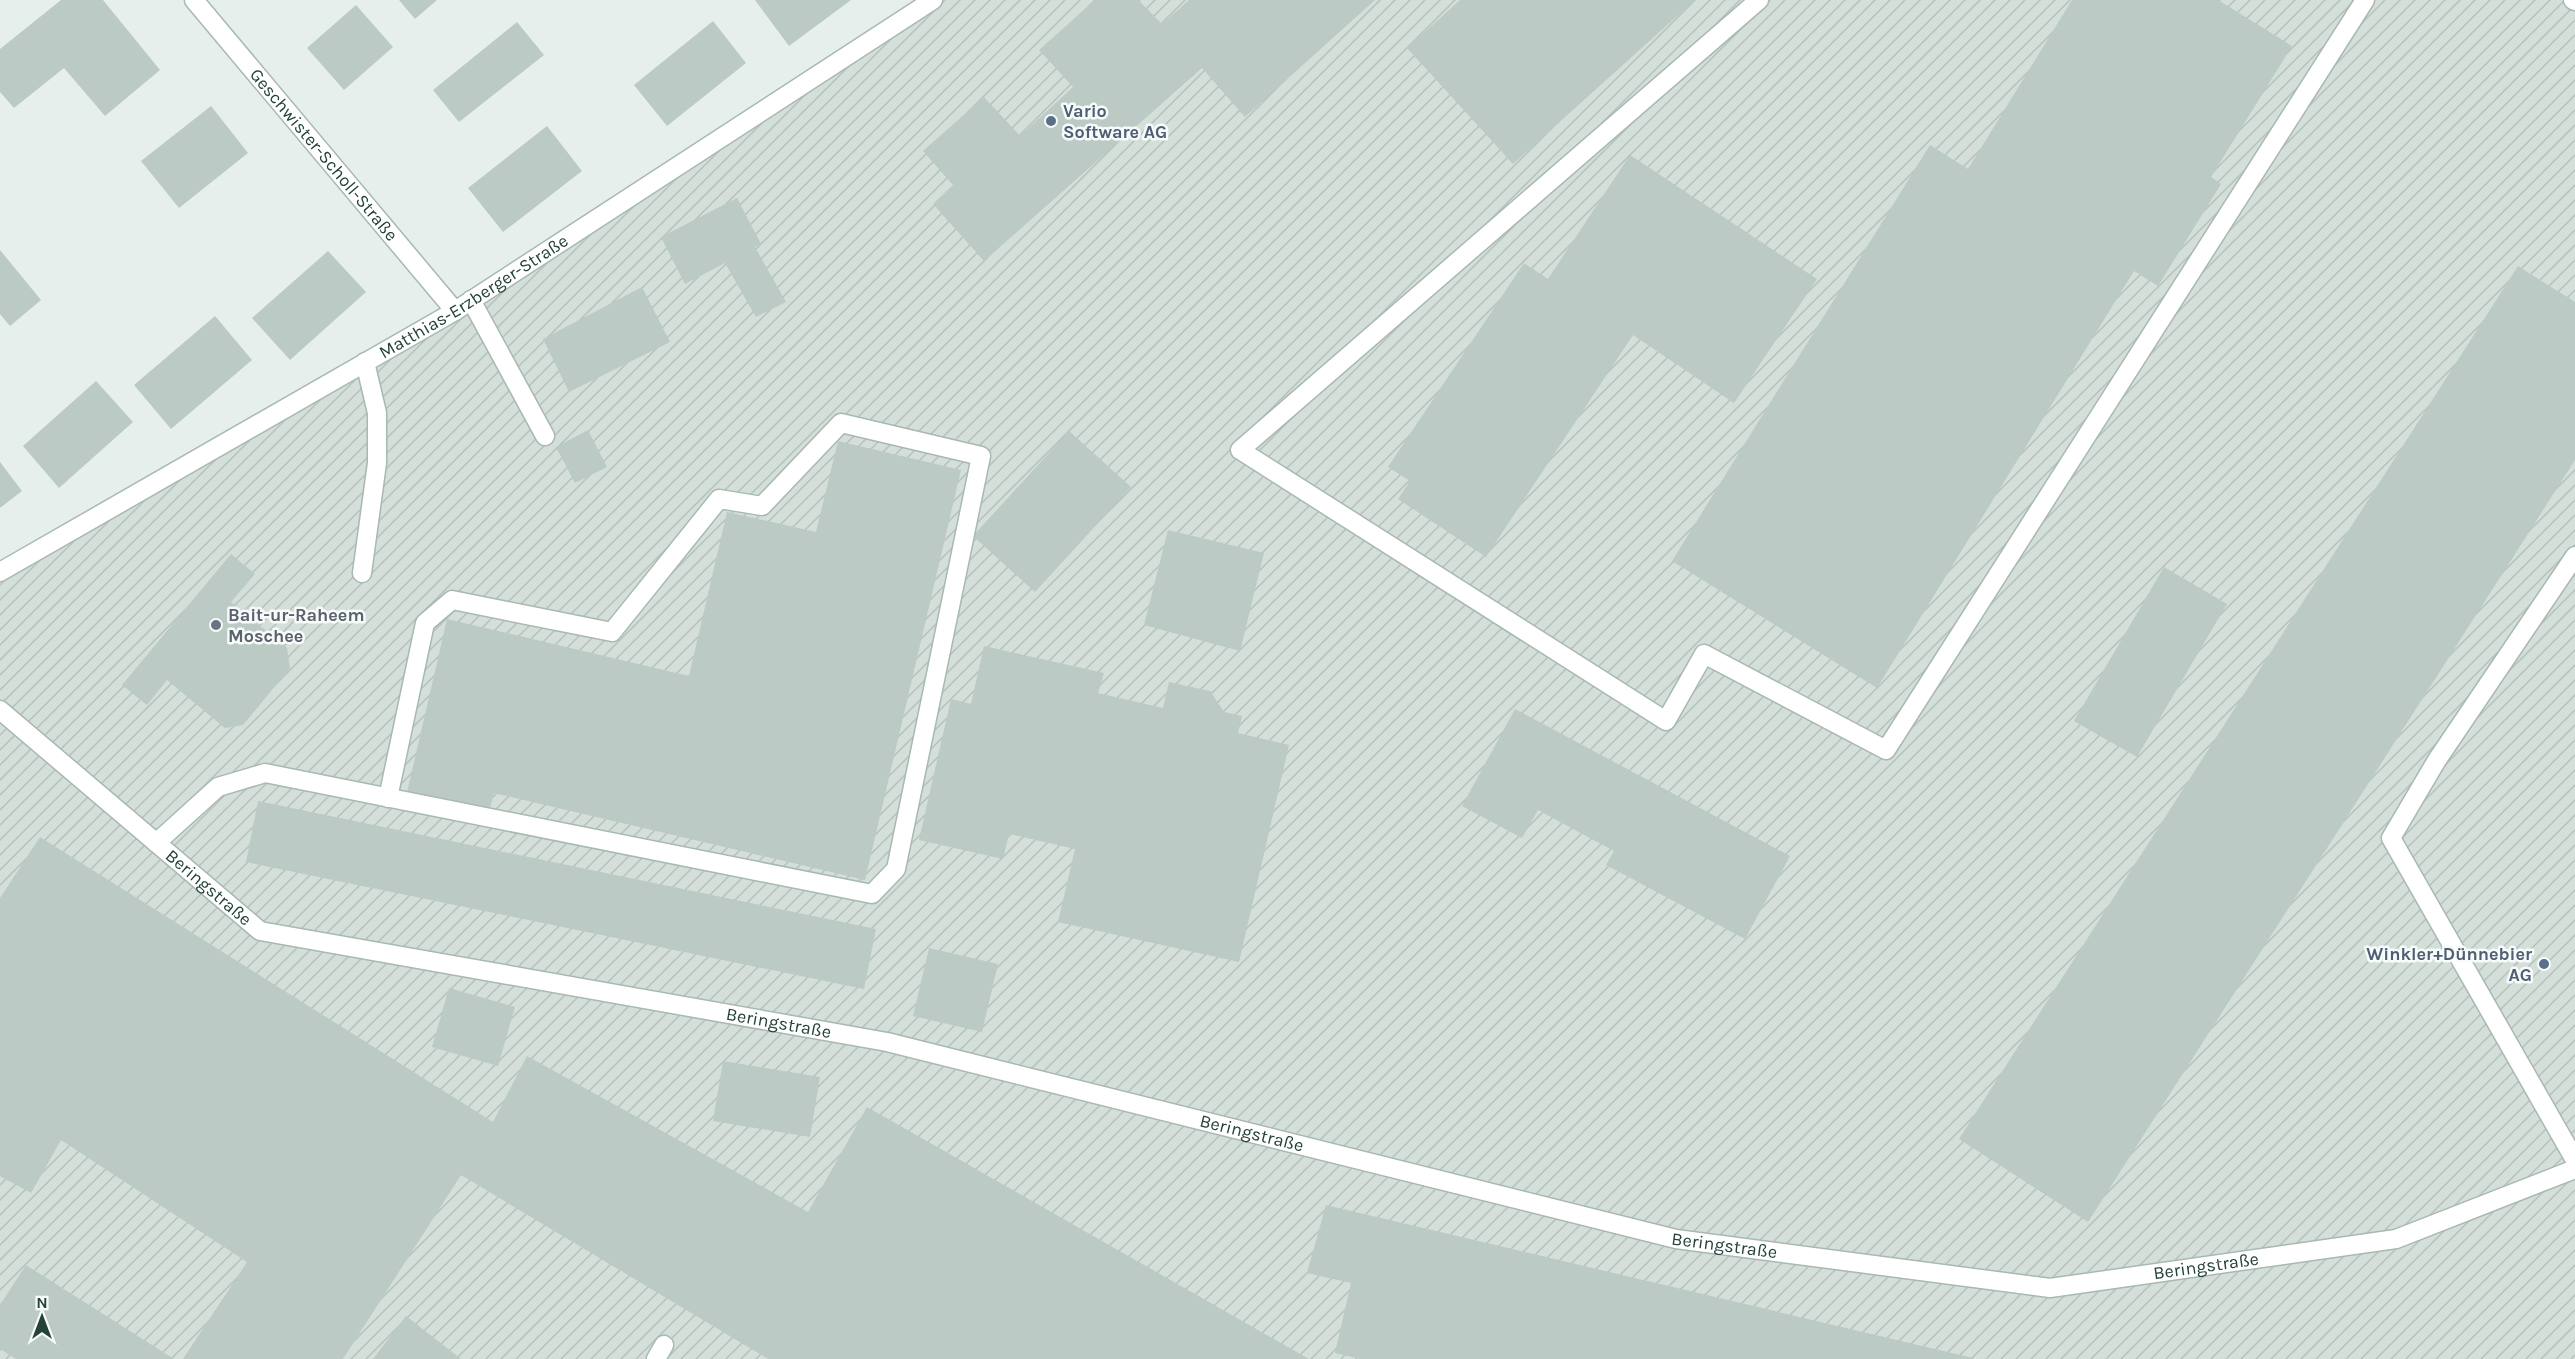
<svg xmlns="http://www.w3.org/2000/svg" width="2575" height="1359" font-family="Karla,sans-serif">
  <defs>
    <pattern id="industrial-furrows" width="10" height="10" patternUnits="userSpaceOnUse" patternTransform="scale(1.5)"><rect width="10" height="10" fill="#d4dfda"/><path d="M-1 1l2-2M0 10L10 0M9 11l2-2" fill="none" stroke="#b6c1bc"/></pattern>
  </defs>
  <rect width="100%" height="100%" fill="#e6efeb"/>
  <path fill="url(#industrial-furrows)" d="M933,0H2575V1359H0V572L455,311Z"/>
  <path fill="#bbcac4" d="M61,0H103L160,70L105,116L64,68L14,108L0,92V49Z
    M399,0H437L415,19Z
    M755,0H851L789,46Z
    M1095,0H1138L1162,24L1189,0H1375L1245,117L1202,68L984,261L933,204L953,185L923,151L984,97L1020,136L1073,87L1039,50Z
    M1460,0H1695L1513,164L1407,48Z
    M2072,0H2218L2292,46L2211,177L2221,184L2158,286L2134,271L1877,688L1672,561L1930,145L1968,169Z
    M356,5L393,47L344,90L307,48Z
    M713,21L746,63L667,126L634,85Z
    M517,22L544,55L459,122L433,90Z
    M211,106L248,153L179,208L141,161Z
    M547,126L582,171L503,232L468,188Z
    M1630,155L1817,279L1734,403L1633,335L1486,557L1398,499L1410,481L1388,467L1524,263L1548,279Z
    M737,198L761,244L755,247L786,302L756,317L725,263L685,284L661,237Z
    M0,250L41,300L10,326L0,314Z
    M328,251L366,292L290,360L252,318Z
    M2518,266L2575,302V460L2088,1222L1959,1139Z
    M642,287L670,342L569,392L543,339Z
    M215,316L252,360L171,429L134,385Z
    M96,381L133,422L59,488L23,446Z
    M588,430L607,467L575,483L556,447Z
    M1069,431L1131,487L1035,592L973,536Z
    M838,441L961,470L865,880L494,793L488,816L406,797L447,619L689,676L727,512L816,532Z
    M0,462L22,491L0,508Z
    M1168,530L1264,553L1240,651L1144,625Z
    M231,554L255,574L231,602L287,648L290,668L243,725L225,728L167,680L147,705L122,685Z
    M2164,567L2227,604L2137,757L2074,721Z
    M984,646L1104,673L1098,693L1163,708L1169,682L1210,691L1224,712L1242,716L1238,733L1289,745L1239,962L1058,922L1075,849L1009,834L1003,859L919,840L951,699L971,704Z
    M1515,709L1790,856L1745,939L1606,865L1614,851L1538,810L1522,838L1462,806Z
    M258,801L876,929L864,989L246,862Z
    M40,837L493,1122L527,1056L808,1212L867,1107L1309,1359H768L461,1175L343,1359H183L247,1262L61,1140L31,1193L0,1176V898Z
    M929,948L998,964L982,1032L913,1016Z
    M449,988L515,1007L498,1066L432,1047Z
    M723,1061L820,1077L810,1137L713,1121Z
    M1326,1205L1973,1358V1359H1360L1335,1353L1351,1283L1307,1273Z
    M26,1265L174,1359H16L0,1349V1305Z
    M406,1316L461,1359H373Z"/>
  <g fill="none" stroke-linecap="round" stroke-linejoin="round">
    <g stroke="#a8b8b2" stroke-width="21">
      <g id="minor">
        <path id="s1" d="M194,0L455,311"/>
        <path d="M1759,0L1240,450L1666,721L1704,654L1886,750L2365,0"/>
        <path d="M2573,0L2575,1"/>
        <path d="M471,300L545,436"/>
        <path d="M2575,556L2437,760L2391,838L2575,1160"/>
        <path id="s2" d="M0,572L455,311L933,0"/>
        <path d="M362,573L377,463V413L365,362"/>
        <path id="s3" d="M0,710L260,931L887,1042L1676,1239L2050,1288L2396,1239L2575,1169"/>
        <path d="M156,843L218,787L265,773L872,894L896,869L981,456L841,423L762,506L719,499L612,632L452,600L425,623L388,798"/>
        <path d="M656,1359L664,1345"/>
      </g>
    </g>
    <use href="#minor" stroke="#fff" stroke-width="18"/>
  </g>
  <g fill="#5c6f8a" stroke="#f7fbf9" stroke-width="2">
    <circle cx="1051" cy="121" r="6"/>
    <circle cx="2544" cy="964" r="6"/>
  </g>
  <circle fill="#6b7280" stroke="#f7fbf9" stroke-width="2" cx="216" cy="625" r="6"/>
  <g text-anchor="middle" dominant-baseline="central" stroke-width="5" stroke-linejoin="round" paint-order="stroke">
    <g font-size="18" font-weight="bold" fill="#4e5e75" stroke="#f7fbf9" text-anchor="start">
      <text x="1063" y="111">Vario<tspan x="1063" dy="21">Software AG</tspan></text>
      <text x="2532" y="954" text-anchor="end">Winkler+Dünnebier<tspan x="2532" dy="21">AG</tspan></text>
    </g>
    <g font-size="18" fill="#24423a" stroke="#f7fbf9">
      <text stroke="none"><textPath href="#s1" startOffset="202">Geschwister-Scholl-Straße</textPath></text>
      <text stroke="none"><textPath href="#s2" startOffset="548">Matthias-Erzberger-Straße</textPath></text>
      <text stroke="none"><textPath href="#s3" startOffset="274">Beringstraße</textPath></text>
      <text stroke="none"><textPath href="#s3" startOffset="868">Beringstraße</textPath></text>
      <text stroke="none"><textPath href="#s3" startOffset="1354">Beringstraße</textPath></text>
      <text stroke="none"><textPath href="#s3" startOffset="1840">Beringstraße</textPath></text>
      <text stroke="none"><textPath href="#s3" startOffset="2326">Beringstraße</textPath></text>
    </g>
    <g font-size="18" font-weight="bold" fill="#5b616d" stroke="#f7fbf9" text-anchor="start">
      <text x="228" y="615">Bait-ur-Raheem<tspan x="228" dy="21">Moschee</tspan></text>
    </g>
  </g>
  <g transform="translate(42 1317)" stroke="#f7fbf9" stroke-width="4.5" paint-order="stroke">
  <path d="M0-4.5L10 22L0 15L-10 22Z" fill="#24423a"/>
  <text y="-9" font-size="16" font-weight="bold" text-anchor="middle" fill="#24423a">N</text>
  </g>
</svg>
